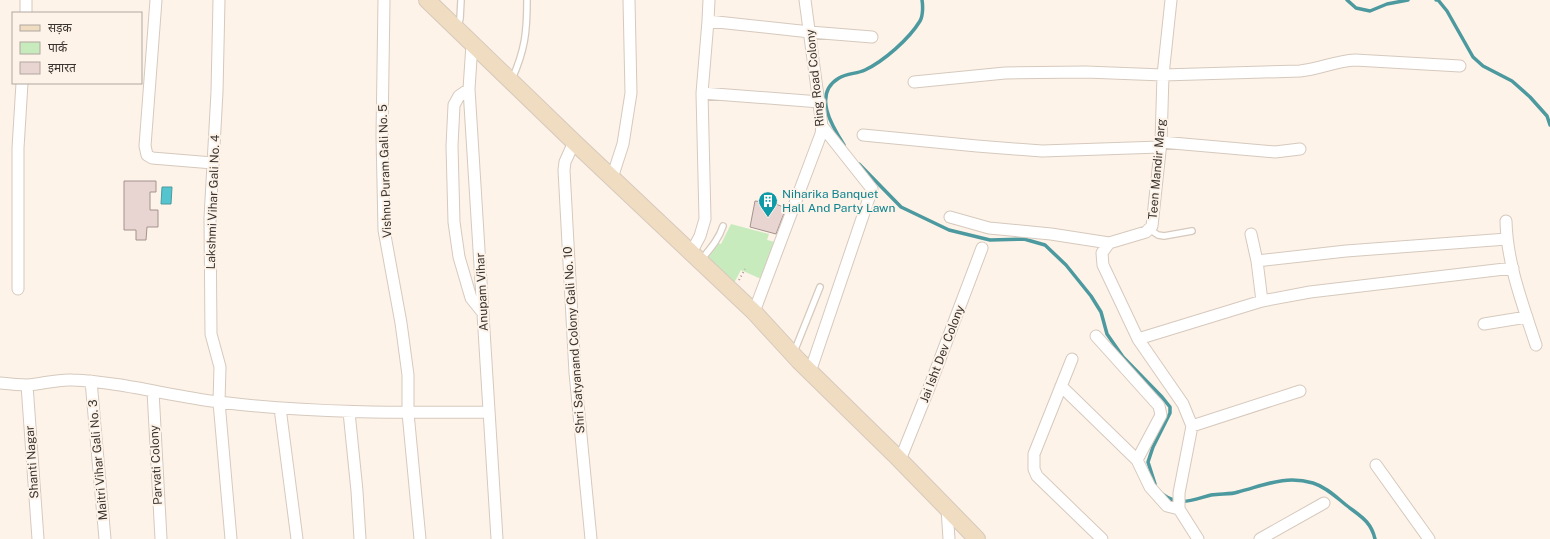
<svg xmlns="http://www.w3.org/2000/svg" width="1550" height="539" font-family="'Public Sans','Noto Sans Devanagari',sans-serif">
  <rect width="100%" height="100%" fill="#fef3e9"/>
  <path fill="#c8ebbd" d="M731,224L769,234L767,240L775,242L761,279L741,270L734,283L708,258L718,243L721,244Z"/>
  <path fill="#54c5cf" stroke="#4c9a9f" d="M162,187H172L171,204H161Z"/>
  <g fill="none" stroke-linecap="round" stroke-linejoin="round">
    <path stroke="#4c9a9f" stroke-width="3.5" d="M1347,0L1356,8L1370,11L1387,4L1408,0
      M1436,0H1438L1447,11L1473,57L1483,66L1512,81L1530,97L1547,116L1550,125
      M844,145C832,126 812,94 839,78C847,73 857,74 865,70C884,61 909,39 920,21C923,16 923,6 922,0
      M859,164L901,207L949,230L990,240L1024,239L1045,245L1066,265L1091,296L1101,312L1107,334L1123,357L1162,397L1170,407V413L1153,447L1148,462L1155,484
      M1162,494C1180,507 1192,500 1211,495C1220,493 1230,495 1238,492C1265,485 1285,475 1313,483C1326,487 1336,497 1346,505C1360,516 1371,521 1375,539"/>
  </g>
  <path fill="#e8d5d2" stroke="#a4928f" d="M124,181H156V192H150V210H158V227H147L146,240H136V230H124Z
    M755,201L773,203L786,208L776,234L750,227Z"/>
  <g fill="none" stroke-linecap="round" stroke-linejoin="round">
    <g stroke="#d6c9bd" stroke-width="8">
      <path id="lane" d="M457,27L460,19L461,0
        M512,79C525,50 527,32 527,0
        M1149,229L1158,235L1164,236L1192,231
        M701,260C710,249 719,239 723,226
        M794,352L820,287"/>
    </g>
    <g stroke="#d6c9bd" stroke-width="13">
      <path id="street" d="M156,0L145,146L147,155L152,158L213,163
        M219,0L217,92L210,218L211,334L220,367L219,402L231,539
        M384,0L382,136L384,230L401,323L408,375V413L420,539
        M1171,0L1163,75L1161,142L1152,226L1146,232L1109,243L1102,253L1103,265L1138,339L1183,404L1192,426L1179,493V509L1198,539
        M26,13V0
        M708,21L810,32L872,37
        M472,44L469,89L497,539
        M914,82L1005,73L1086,72L1163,75L1300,71C1319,69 1336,61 1355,60L1460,66
        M469,89L459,96L454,105L452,146L454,222L459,257L471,298L483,313
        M702,93L820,102
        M863,135L977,146L1042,151L1160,147
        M574,142L565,162L564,170L575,373L591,539
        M1161,142L1275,152L1300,149
        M612,178L623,144L631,93L629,0
        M950,217L989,228L1051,234L1109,243
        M1506,221C1507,264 1523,305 1536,345
        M1251,234L1257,261L1262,301
        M691,253L700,236L705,219L702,93L708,21L709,0
        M1257,261L1346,251L1507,239
        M18,289V148L22,83
        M754,312L821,134L822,126L805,0
        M1484,324L1527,317
        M1096,336L1159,406L1161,415L1137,460
        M1138,339L1262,301L1310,292L1513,268
        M1072,359L1034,454V469L1037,476L1102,539
        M810,372L872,189L822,126
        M91,381L105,539
        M0,383C9,384 18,385 27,385C42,384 58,379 72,380C122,382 170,396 219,402C309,413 399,413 489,412
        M27,385L38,539
        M1061,386L1137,460L1150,487L1167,506L1179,509
        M153,391L161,539
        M280,408L297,539
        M349,412L357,491L360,539
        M1192,426L1300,391
        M900,460L929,388L982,248
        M1376,465L1429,539
        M947,509L949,539
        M1260,539L1324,503"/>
    </g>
    <g stroke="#d6c9bd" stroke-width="18">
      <path id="secondary" d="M427,0L574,142L754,312L799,361L894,454L977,539"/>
    </g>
    <path stroke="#a89f97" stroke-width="2" stroke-dasharray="1 3" stroke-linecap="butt" d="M739,280L745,269"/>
    <use href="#lane" stroke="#fff" stroke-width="5.5"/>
    <use href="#street" stroke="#fff" stroke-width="11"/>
    <use href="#secondary" stroke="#f0dcc1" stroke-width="16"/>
  </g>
  <defs>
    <g id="building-pin" transform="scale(1)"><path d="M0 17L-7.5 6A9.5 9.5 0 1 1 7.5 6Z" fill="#0f9aa8" stroke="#fef3e9"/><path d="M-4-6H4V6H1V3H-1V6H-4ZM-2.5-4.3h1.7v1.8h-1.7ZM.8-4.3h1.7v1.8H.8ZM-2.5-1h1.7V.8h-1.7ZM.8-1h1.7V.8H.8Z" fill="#fff"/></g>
  </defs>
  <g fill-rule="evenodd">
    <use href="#building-pin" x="768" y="201"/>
  </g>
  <g text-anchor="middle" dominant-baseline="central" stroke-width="4" stroke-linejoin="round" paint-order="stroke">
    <g font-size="12" fill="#39342f" stroke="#fef3e9">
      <text transform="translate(815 78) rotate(-96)">Ring Road Colony</text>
      <text transform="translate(1157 169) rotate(-85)">Teen Mandir Marg</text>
      <text transform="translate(385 171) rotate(-92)">Vishnu Puram Gali No. 5</text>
      <text transform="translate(213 202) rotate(-88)">Lakshmi Vihar Gali No. 4</text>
      <text transform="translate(482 292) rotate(-93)">Anupam Vihar</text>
      <text transform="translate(574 340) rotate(-94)">Shri Satyanand Colony Gali No. 10</text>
      <text transform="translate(942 354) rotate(-69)">Jai Isht Dev Colony</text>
      <text transform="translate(98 460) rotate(-95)">Maitri Vihar Gali No. 3</text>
      <text transform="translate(32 462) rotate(-94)">Shanti Nagar</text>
      <text transform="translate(156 465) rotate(-93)">Parvati Colony</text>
    </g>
    <g font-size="12" fill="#0d838f" stroke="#fef3e9" text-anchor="start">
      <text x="782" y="194">Niharika Banquet<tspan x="782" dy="14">Hall And Party Lawn</tspan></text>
    </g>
  </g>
  <rect x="12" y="12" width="130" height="72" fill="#fef3e9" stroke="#afa79f"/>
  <rect x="20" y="25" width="20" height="6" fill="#f0dcc1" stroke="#afa79f"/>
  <text x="48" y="32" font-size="12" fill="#39342f">सड़क</text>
  <rect x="20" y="42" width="20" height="12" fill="#c8ebbd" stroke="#afa79f"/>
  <text x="48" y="52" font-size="12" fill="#39342f">पार्क</text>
  <rect x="20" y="62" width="20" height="12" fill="#e8d5d2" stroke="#afa79f"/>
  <text x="48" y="72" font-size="12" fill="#39342f">इमारत</text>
</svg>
